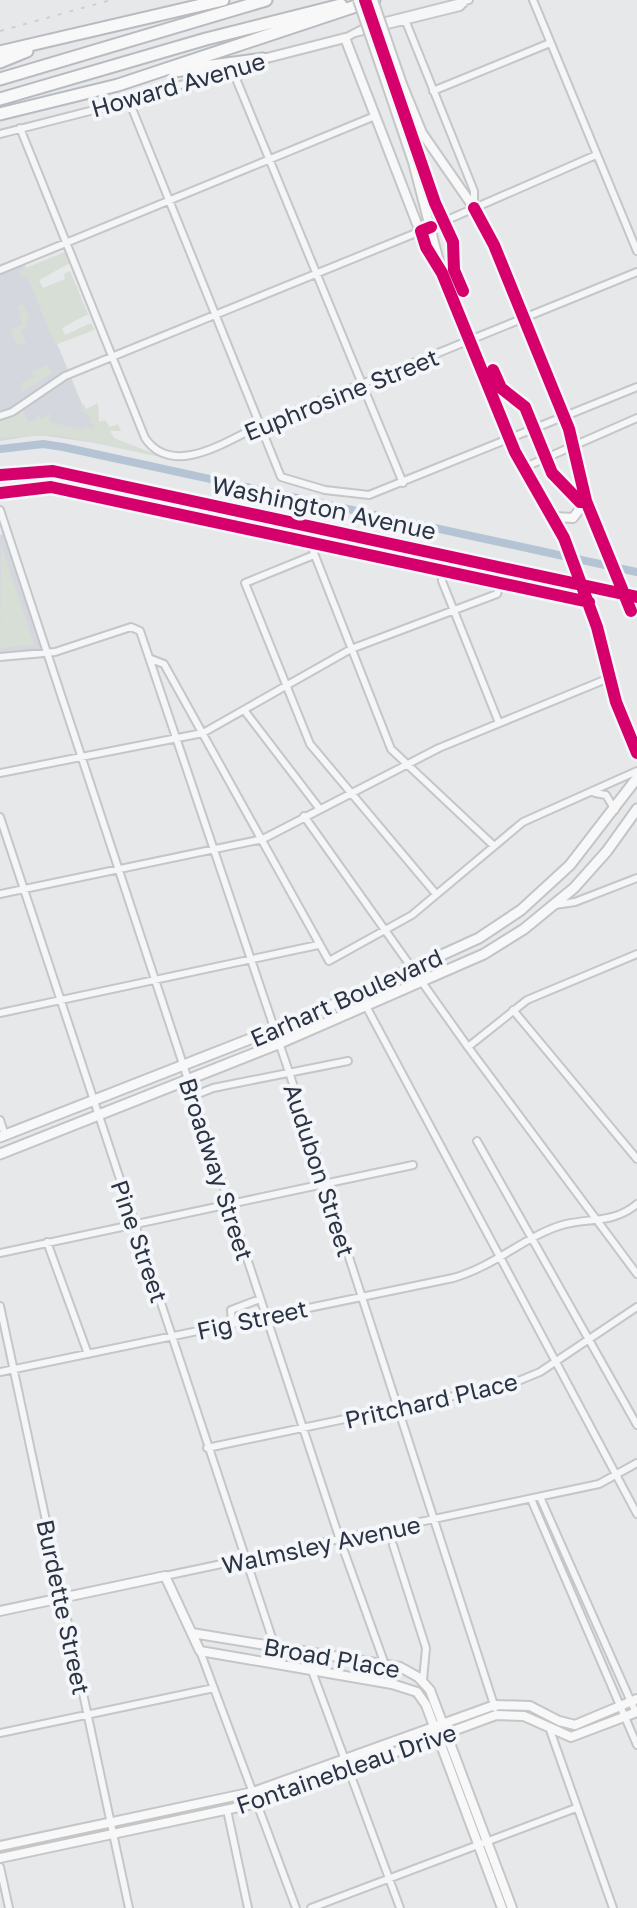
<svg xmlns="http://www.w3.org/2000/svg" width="637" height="1908" font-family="'Golos Text',sans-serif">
  <rect width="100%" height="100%" fill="#e6e8ea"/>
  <path fill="#d4d7dd" d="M23,261L84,409L110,445L39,435L0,441V270Z
    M8,533L46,653L0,657V535Z"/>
  <path fill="#d6ded6" d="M65,252L70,263L39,280L43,288L65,279L64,274L70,271L88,314L62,328L65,335L91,323L94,330L55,345L27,276L21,278L18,271Z
    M23,304L29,319L25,322L27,328L21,330L26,344L17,345L11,330L22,325L18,306Z
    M44,360L52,373L23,392L21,383L34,378L32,372L46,365Z
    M98,403L99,422L105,420L110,427L118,424L121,431H110L114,438L165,458L57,435L0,438V421L23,411L28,422L37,420V414L42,419L50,413V422L82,430L83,427L94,429L95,425L89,423L90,417L81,411L84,404L86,409Z
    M1,544L34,643L33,645L0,648Z"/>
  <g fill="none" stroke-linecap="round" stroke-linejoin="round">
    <path stroke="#b4c4d5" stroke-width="8" d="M0,449L43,444L63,447L637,572"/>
    <g stroke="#c4c6c8" stroke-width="10">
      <path id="street" d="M533,0L637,251
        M406,22L474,191V208
        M355,33L460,7L466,1
        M345,38L370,25L469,0
        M232,69L403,483
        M433,91L550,43
        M129,101L281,477L325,490L369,495L637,387
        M20,128L145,438C173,479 228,440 261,425L637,272
        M0,134L129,101L235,68
        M431,227L596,155
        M0,270L375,116
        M0,416L12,412L65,376L421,231
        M523,468L637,418
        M0,510L340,1540L392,1684
        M310,543L391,749L493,845
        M314,555L245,583L310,744L436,894
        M443,556L442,581L499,723
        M0,657L55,652L131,627L140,631L290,1075L495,1708
        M151,659L164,664L329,961L412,915L523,822L637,771
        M244,710L319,808
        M0,773L203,733L351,649L497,594L505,569
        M595,793L606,795L615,810
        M304,816L468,1047L637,1274
        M0,817L275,1647L274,1664
        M0,894L263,839L439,748L609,678
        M555,905L575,902L637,878
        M366,1006L637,1514
        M513,1010L637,1159
        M0,1013L318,945
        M468,1047L527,1000L637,954
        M193,1096L213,1088L348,1061
        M0,1120L5,1135
        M477,1141L637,1425
        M47,1242L88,1354
        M0,1253L413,1165
        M0,1306L129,1908
        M232,1323L231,1310L260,1299
        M0,1372L453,1278C496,1266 529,1233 566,1224C593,1218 614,1223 637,1204
        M207,1448L511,1384L540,1372L637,1307
        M540,1497L636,1713
        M531,1499L637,1745
        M393,1545L426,1648L423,1680
        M165,1576L599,1484L637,1463
        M200,1651L296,1908
        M314,1653L312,1671L400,1908
        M550,1730L613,1908
        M0,1733L214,1688
        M227,1810L248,1908
        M0,1867L9,1908
        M311,1908L576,1808"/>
    </g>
    <g stroke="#c4c6c8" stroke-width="12">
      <path id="secondary" d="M263,59L345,38L426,247L440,269
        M402,84L422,133L474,208L494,245L569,429L586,501L631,611
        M388,88L413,162L442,273L515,452L564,538L597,627L616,702L637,753
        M0,475L53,471L637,597
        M0,493L51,487L589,602
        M555,517L573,518L585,502
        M0,1611L165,1576L200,1651L392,1684L417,1692L426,1705L502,1908
        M192,1633L400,1667L418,1677L430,1690L512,1908
        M0,1846L253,1792L495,1705L530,1706L559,1721L575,1725L637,1699
        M0,1858L258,1803L496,1715L524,1716L571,1737L637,1712"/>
    </g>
    <g stroke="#c2c5c8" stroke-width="13">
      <path id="primary" d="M0,1137L306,1017L479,938L521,910L570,865L637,778
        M0,1154L278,1044L484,954L524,929L574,888L607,851L637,809"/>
    </g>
    <g stroke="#b8bbbf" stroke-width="15">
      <path id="highway" d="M0,52L223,0
        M0,62L27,51
        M174,71L263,59
        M0,79L266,0
        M0,99L206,39L341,5
        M0,114L118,85L374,0"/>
    </g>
    <use href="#street" stroke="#f5f6f7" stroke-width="6"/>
    <use href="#secondary" stroke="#f8f8f8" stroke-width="8"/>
    <use href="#primary" stroke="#f8f8f8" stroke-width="9"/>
    <use href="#highway" stroke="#f8f8f8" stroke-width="11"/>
    <path stroke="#cecfd2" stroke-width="2" stroke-dasharray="4 8" stroke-linecap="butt" d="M0,31L111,0"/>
    <g stroke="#c4c6c8" stroke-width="12" stroke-linecap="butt">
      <path id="secondary-bridge" d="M358,0L388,88
        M373,0L402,84"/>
    </g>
    <use href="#secondary-bridge" stroke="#f8f8f8" stroke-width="8"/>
    <g stroke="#f4f6f9" stroke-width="17">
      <path id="cycleway" d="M365,0L435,203L453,242L454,270L463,291
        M474,208L494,245L569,429L586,501L631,611
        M431,227L421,231L426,247L442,273L515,452L564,538L597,627L616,702L637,753
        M493,370L501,388L525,407L552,473L580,502L586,501
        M0,475L53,471L637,597
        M0,493L51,487L589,602"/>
    </g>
    <use href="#cycleway" stroke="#d6006c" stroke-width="12"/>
  </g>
  <g text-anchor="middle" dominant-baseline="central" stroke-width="8" stroke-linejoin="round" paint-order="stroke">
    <g font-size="24" fill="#2b3445" stroke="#f4f6f9">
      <text transform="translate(178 84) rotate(-16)">Howard Avenue</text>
      <text transform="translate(341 394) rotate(-22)">Euphrosine Street</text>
      <text transform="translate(324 507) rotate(12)">Washington Avenue</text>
      <text transform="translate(346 997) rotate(-24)">Earhart Boulevard</text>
      <text transform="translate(217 1169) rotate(72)">Broadway Street</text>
      <text transform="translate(320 1170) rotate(72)">Audubon Street</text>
      <text transform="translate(140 1241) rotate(71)">Pine Street</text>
      <text transform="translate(252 1319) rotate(-12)">Fig Street</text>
      <text transform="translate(431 1400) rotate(-13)">Pritchard Place</text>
      <text transform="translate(321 1544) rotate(-12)">Walmsley Avenue</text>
      <text transform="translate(64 1607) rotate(78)">Burdette Street</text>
      <text transform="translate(332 1657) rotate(10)">Broad Place</text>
      <text transform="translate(346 1768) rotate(-19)">Fontainebleau Drive</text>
    </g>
  </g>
</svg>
